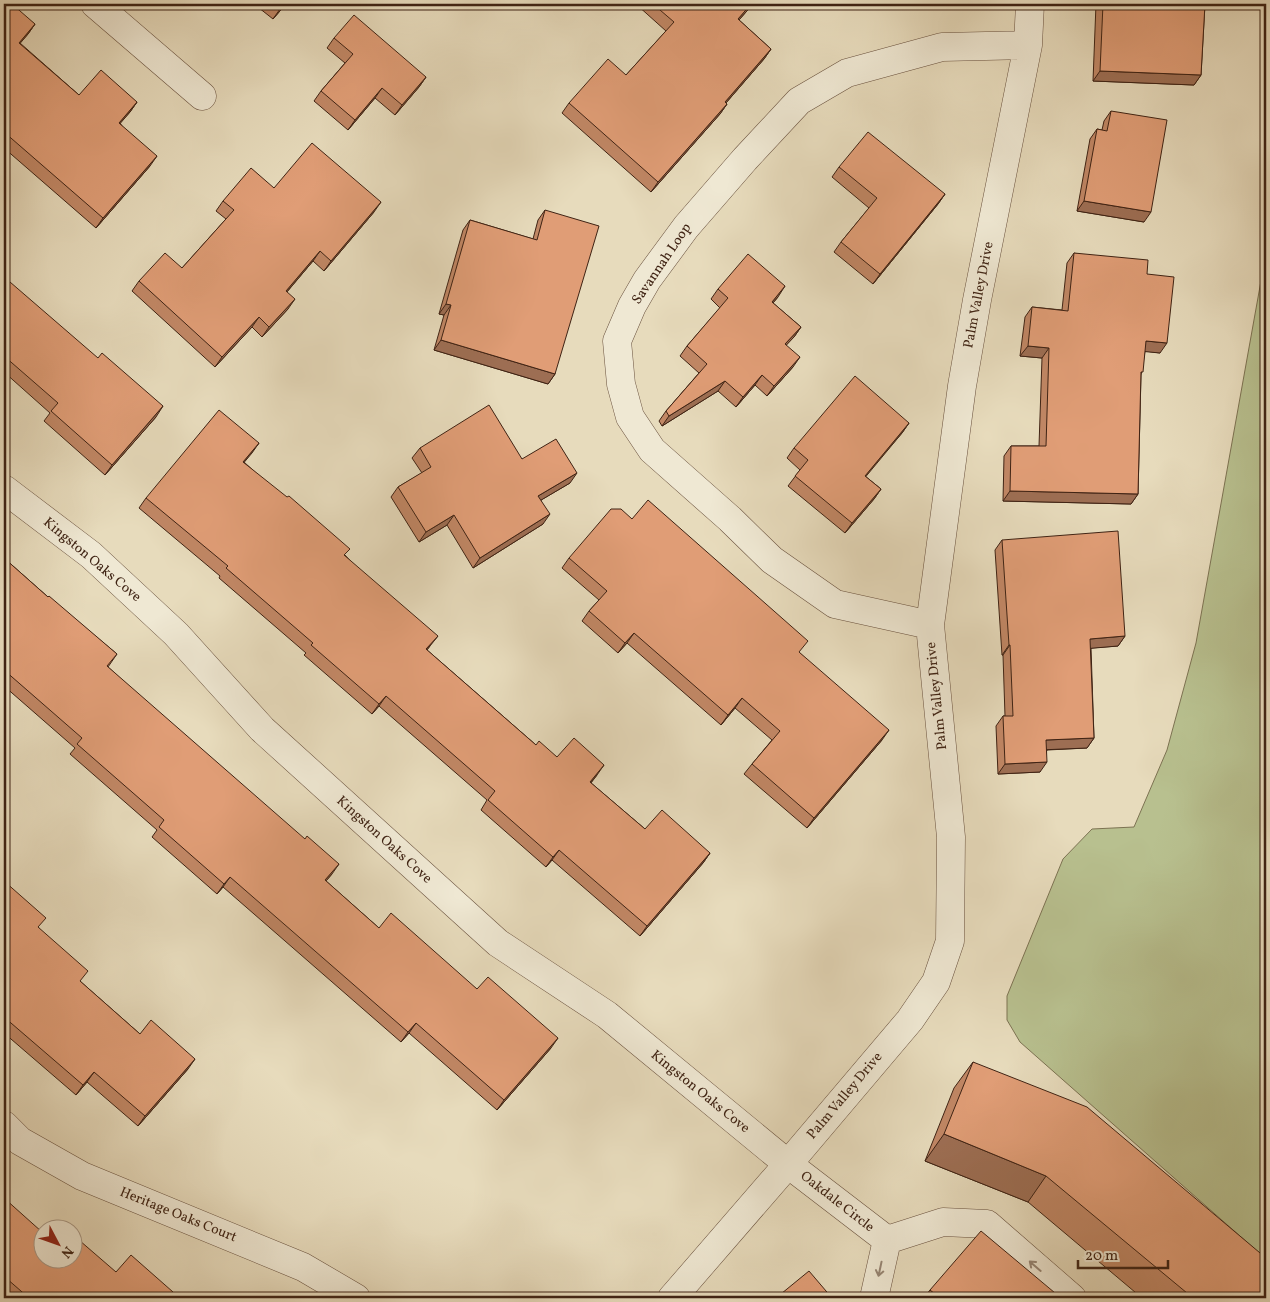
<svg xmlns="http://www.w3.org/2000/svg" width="1270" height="1302" font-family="Vollkorn,serif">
  <rect width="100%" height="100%" fill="#e7dbbc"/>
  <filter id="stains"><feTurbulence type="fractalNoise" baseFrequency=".004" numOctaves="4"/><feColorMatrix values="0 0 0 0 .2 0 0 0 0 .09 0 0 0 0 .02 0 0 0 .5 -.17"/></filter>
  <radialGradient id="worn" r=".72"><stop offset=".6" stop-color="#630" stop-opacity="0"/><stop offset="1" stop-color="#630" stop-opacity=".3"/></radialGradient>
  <path fill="#b8c08f" stroke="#7c7252" d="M1266,253V1259L1020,1042L1007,1020V996L1063,859L1092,829L1134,827L1167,750L1196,643Z"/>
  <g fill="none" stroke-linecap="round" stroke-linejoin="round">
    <g stroke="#69513e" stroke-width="29">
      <path id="street" d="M95,4L202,96
        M4,489L91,555L176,634L262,729L498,943L607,1015L788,1164L887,1240
        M930,625L835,604L772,560L730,519L652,450L630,417L621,384L617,341L632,306L647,280L686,227L745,159L799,101L847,73L942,47L1028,45
        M4,1125L20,1141L82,1176L303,1267L356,1298
        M887,1240L943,1222L987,1224L1072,1298
        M672,1298L788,1164L910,1020L936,982L950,941L951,837L930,625L962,386L977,300L1028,45L1030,4
        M874,1298L887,1240"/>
    </g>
    <use href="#street" stroke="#efe8d3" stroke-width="28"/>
  </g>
  <path fill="#c18765" stroke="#3f2314" d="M4,4L35,24L28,34L20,43L79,95L137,102L130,112L120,123L150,166L96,228L4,148Z
    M254,4H286L273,19Z
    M638,4H753L739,20L771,49L764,59L726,103L727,104L720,114L651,192L562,113L569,103L626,75L666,31L637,5Z
    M1096,4H1205L1201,75L1194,85L1093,81Z
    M334,38L426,77L419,87L395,115L375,98L348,130L314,101L321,91L345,63L327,48Z
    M1111,111L1144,222L1077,211L1090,139L1097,129L1102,130L1104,121Z
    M839,167L945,194L938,204L873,284L834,252L841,242L869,208L832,177Z
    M274,188L374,212L324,271L313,261L287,292L288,309L262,337L252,327L215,367L132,291L139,281L182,268L226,219L216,211L223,201Z
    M545,210L555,374L548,384L434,350L444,315L439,314L463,230L470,220L533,239L538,220Z
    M1074,253L1147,274L1160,353L1145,351L1141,375L1138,494L1131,504L1003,501L1004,456L1011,446H1039L1042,358L1020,356L1025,317L1032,307L1062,310L1067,263Z
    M4,289L156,417L105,475L44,421L50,413L4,372Z
    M718,289L778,297L773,303L801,327L794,337L786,345L793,367L767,396L755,385L736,407L718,391L662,426L659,421L666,411L699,373L680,356L687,346L720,308L711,299Z
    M909,423L902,433L865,476L881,489L874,499L845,533L788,486L800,470L787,458L794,448Z
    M259,443L244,462L345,555L430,646L427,650L536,745L557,757L597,775L591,783L645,829L710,853L703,863L640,936L552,860L546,867L481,810L487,800L379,706L372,714L304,655L306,653L219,578L220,576L139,508L146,498Z
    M420,448L522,459L570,483L541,500L543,524L473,568L447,525L419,542L391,497L398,487L422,473L412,458Z
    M632,519L800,653L882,740L807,828L744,774L752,764L772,740L735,708L721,725L627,643L618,653L582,621L589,611L599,600L562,568L569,558Z
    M1002,540L1125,636L1118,646L1091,648L1094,738L1087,748L1047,750L1040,772L998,774L996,726L1003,716H1005L1003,655H1002L995,550Z
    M4,558L48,597L117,654L108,667L332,874L326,881L379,928L477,989L551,1048L497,1110L409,1033L401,1042L223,887L217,894L152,837L157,830L70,754L75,748L4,686Z
    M4,881L39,928L81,982L140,1034L188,1069L138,1126L87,1082L76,1095L4,1033Z
    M973,1062L1266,1298H1142L1028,1202L925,1161L954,1088Z
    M4,1198L42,1260L116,1272L173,1292L169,1298H11L4,1292Z
    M930,1290L1061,1298H924Z"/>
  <path fill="#9d6e53" stroke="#3f2314" d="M284,4H286L273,19L280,9Z
    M751,4H753L731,29L738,19Z
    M35,24L28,34L12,53L19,43Z
    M771,49L764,59L718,112L725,102Z
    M1100,71L1201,75L1194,85L1093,81Z
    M426,77L419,87L395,115L402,105Z
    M382,88L375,98L348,130L355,120Z
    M137,102L130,112L112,133L119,123Z
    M727,104L720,114L651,192L658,182Z
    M157,156L150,166L96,228L103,218Z
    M945,194L938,204L873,284L880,274Z
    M1084,201L1151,212L1144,222L1077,211Z
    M381,202L374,212L324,271L331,261Z
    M320,251L313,261L279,301L286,291Z
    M785,286L778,297L765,312L772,302Z
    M295,299L288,309L262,337L269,327Z
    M446,304L451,305L444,315L439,314Z
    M259,317L252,327L215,367L222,357Z
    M801,327L794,337L778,354L785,344Z
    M441,340L555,374L548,384L434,350Z
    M1146,341L1167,343L1160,353L1139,351Z
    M1028,346L1049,348L1042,358L1020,356Z
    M800,357L793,367L767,396L774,386Z
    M762,375L755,385L736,407L743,397Z
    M725,381L718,391L662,426L669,416Z
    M163,406L156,417L105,475L112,465Z
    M909,423L902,433L858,486L865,476Z
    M259,443L252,453L236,472L243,462Z
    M577,473L570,483L531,506L538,496Z
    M881,489L874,499L845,533L852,523Z
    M1010,491L1138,494L1131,504L1003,501Z
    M550,514L543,524L473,568L480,558Z
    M454,515L447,525L419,542L426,532Z
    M634,633L627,643L618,653L625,643Z
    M438,636L430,646L419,659L426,649Z
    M1125,636L1118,646L1083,649L1090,639Z
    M1009,645H1010L1003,655H1002Z
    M386,696L379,706L372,714L379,704Z
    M742,698L735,708L721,725L728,715Z
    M889,730L882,740L807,828L814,818Z
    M1094,738L1087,748L1039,750L1046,740Z
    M1047,762L1040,772L998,774L1005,764Z
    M604,765L597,775L583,792L590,782Z
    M559,850L552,860L546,867L553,857Z
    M710,853L703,863L640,936L647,926Z
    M339,864L332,874L318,890L325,880Z
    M230,877L223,887L217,894L224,884Z
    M416,1023L409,1033L401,1042L408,1032Z
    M558,1038L551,1048L497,1110L504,1100Z
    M195,1059L188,1069L138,1126L145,1116Z
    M94,1072L87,1082L76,1095L83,1085Z
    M944,1134L1046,1176L1028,1202L925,1161Z"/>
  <path fill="#e09d76" stroke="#3f2314" d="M4,4H12L35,24L19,43L79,95L101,70L137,102L119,123L157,156L103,218L4,132Z
    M273,4H284L280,9Z
    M653,4H751L738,19L771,49L725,102L727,104L658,182L569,103L608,59L626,75L674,22Z
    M1103,4H1205L1201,75L1100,71Z
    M354,15L426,77L402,105L382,88L355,120L321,91L353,54L334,38Z
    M1111,111L1167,120L1151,212L1084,201L1097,129L1107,131Z
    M868,132L945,194L880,274L841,242L877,198L839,167Z
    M312,143L381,202L331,261L320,251L286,291L295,299L269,327L259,317L222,357L139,281L165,253L182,268L234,210L223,201L251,168L274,188Z
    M545,210L599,226L555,374L441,340L451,305L446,304L470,220L537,240Z
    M1074,253L1148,260L1147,274L1174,277L1167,343L1146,341L1143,372H1141L1138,494L1010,491L1011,446H1046L1049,348L1028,346L1032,307L1068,311Z
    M748,254L785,286L772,302L801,327L785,344L800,357L774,386L762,375L743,397L725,381L669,416L666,411L707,364L687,346L728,298L718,289Z
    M10,282L98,358L102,353L163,406L112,465L51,411L58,403L4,356V289Z
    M855,376L909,423L865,476L881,489L852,523L795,476L808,460L794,448Z
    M489,405L522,459L556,439L577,473L538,496L550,514L480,558L454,515L426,532L398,487L431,467L420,448Z
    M219,410L259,443L243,462L287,497L289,496L350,549L344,555L438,636L426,649L536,745L539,741L557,757L574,738L604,765L590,782L645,829L662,810L710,853L647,926L559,850L553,857L488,800L495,791L386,696L379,704L311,645L313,643L226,568L228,566L146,498Z
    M648,500L808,641L799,652L889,730L814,818L752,764L780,731L742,698L728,715L634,633L625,643L589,611L607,591L569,558L611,509H621L632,519Z
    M1118,531L1125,636L1090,639L1094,738L1046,740L1047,762L1005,764L1003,716H1013L1010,645H1009L1002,540Z
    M4,558L48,597L49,596L117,654L107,666L305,839L307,836L339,864L325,880L379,928L391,913L477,989L488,977L558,1038L504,1100L416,1023L408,1032L230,877L224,884L159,827L164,820L77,744L82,738L4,670Z
    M4,881L46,918L38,927L88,971L80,981L140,1034L151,1020L195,1059L145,1116L94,1072L83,1085L4,1017Z
    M973,1062L1087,1107L1266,1258V1298H1193L1046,1176L944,1134Z
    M4,1198L42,1232V1260H72V1234L116,1272L131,1255L173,1292L168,1298H29L6,1278L4,1281Z
    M981,1231L1061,1298H940L930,1290Z
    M809,1271L832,1298H776Z"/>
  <defs><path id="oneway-shaft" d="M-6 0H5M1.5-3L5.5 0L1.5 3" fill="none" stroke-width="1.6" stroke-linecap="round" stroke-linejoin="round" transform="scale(1.25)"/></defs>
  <g stroke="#978674">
    <use href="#oneway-shaft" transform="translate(1035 1266) rotate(-139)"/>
    <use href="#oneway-shaft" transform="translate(880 1269) rotate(102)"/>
  </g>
  <g text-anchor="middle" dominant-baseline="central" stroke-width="5" stroke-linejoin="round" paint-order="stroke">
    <g font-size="14" fill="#3f2314" stroke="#efe8d3">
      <text transform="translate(662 264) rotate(-56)">Savannah Loop</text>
      <text transform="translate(979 295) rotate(-79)">Palm Valley Drive</text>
      <text transform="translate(92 560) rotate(40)">Kingston Oaks Cove</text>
      <text transform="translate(937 696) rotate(-96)">Palm Valley Drive</text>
      <text transform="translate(384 840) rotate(42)">Kingston Oaks Cove</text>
      <text transform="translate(700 1092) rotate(39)">Kingston Oaks Cove</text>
      <text transform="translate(845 1096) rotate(-50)">Palm Valley Drive</text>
      <text transform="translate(837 1202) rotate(38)">Oakdale Circle</text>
      <text transform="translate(178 1215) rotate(22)">Heritage Oaks Court</text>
    </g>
  </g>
  <rect width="1270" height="1302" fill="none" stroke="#e7dbbc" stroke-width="20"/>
  <rect x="5" y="5" width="1260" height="1292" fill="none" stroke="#3f2314" stroke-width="2.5"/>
  <rect x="10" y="10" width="1250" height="1282" fill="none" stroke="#3f2314"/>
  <g transform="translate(58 1244) rotate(131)"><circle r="24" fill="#efe8d3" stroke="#a99987"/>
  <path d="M0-4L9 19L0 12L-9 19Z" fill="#8f2418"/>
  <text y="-8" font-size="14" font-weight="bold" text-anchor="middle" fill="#3f2314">N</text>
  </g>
  <path d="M1078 1260v8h90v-8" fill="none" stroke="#3f2314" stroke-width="2.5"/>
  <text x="1085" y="1260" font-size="15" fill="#3f2314" stroke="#efe8d3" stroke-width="4" paint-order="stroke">20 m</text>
  <rect width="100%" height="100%" filter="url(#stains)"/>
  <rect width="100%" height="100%" fill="url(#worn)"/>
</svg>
